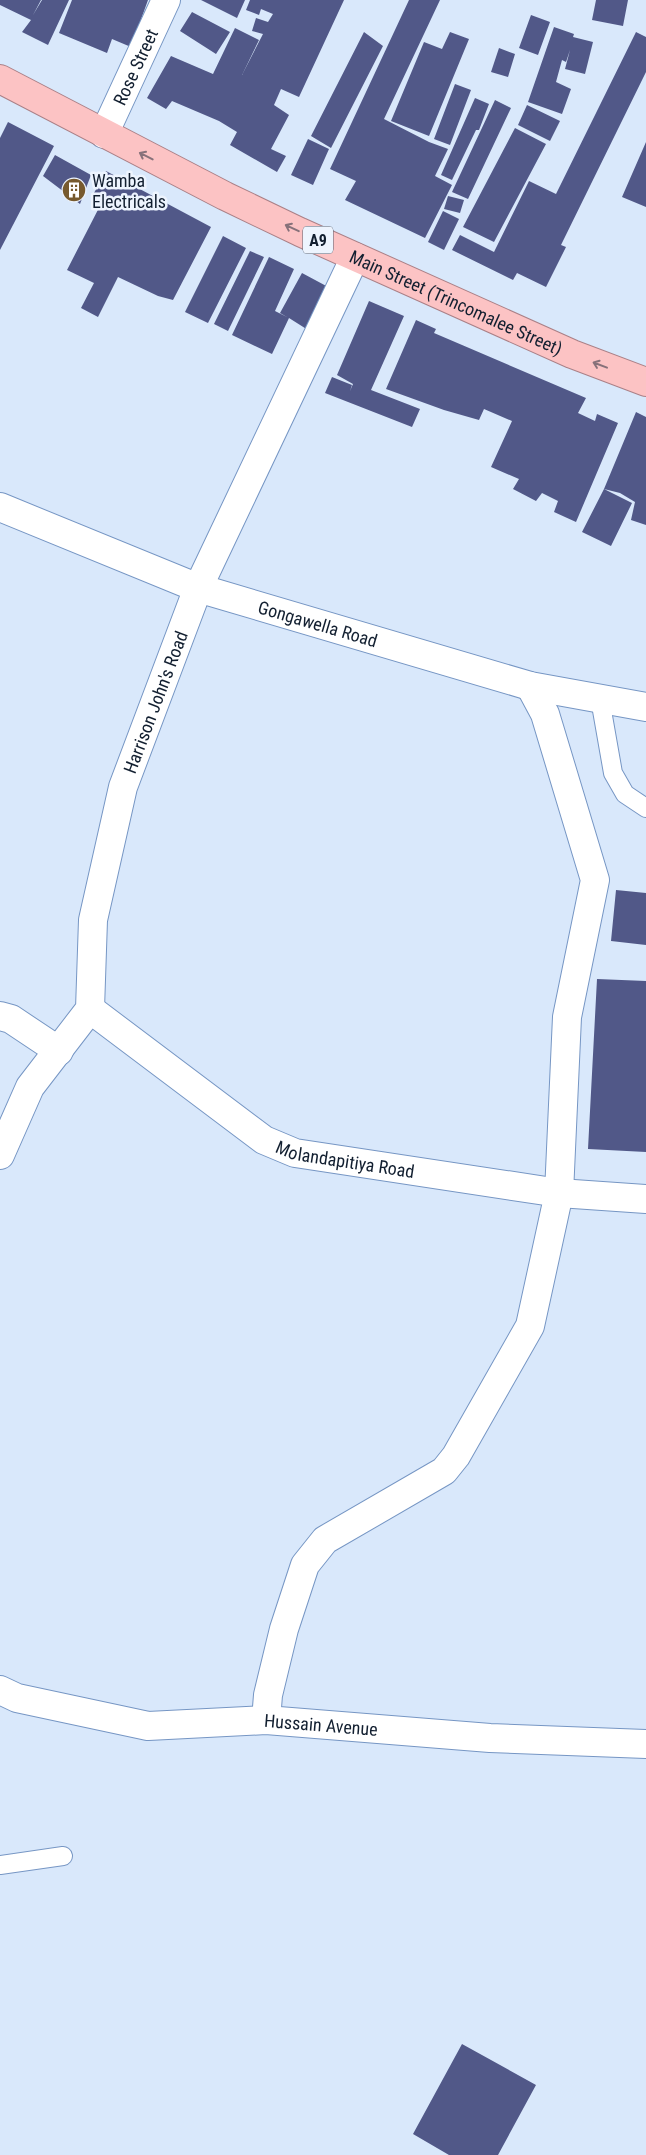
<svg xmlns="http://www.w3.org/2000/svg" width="646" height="2155" font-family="'Roboto Condensed',sans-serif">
  <rect width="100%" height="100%" fill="#d9e8fb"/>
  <path fill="#515888" d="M0,0H41L33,15L42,0H69L48,45L22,32L31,20L0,5Z
    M72,0H148L131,47L112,39L107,53L59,33Z
    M201,0H245L237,18Z
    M250,0H344L299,97L281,89L274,105L289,115L271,149L286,156L277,172L230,145L237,132L219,121L172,101L166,109L147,98L171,56L213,74L235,28L259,40L242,75L263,34L252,31L256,18L268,22L273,14L261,9L259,15L246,10Z
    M409,0H440L384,119L429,142L448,149L435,176L452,185L425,238L345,200L356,181L330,169Z
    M596,0H628L623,26L592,20Z
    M192,12L230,32L216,54L180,31Z
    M531,15L550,22L538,55L519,48Z
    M554,27L574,34L573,37L593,42L585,74L565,69L570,50L566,62L562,60L556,82L571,89L562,114L528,102Z
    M364,32L383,46L331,148L311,136Z
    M450,32L469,39L429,136L391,121L424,42L442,49Z
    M636,32L646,37V72L561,245L566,247L546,287L517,273L513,280L452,250L460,235L494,252L529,181L556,194Z
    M499,48L515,54L508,77L491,72Z
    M455,84L471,90L450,145L434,139Z
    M475,98L489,104L479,130H476L452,180L441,175Z
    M495,100L511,108L468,199L452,192Z
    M527,105L560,121L550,141L518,125Z
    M8,122L54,146L0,250V138Z
    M515,128L546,144L494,242L463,227Z
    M308,139L329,149L313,185L291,175Z
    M646,142V207L622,197Z
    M55,155L91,175L80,204L43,176Z
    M106,171L211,227L173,300L158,296L118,277L98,317L81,308L94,283L67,270L103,200L119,207L94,193Z
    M448,196L464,200L460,213L444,209Z
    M443,211L459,219L444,250L428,242Z
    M223,236L246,248L208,323L185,312Z
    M250,251L264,257L228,331L214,324Z
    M269,257L294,269L275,311L287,317L280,313L302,273L330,288L308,330L289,318L272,354L232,335Z
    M369,301L404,316L371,390L420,409L412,427L325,393L332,377L352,385L350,391L353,384L337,375Z
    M416,320L436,329L434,333L586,398L578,413L595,421L597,414L618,423L576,522L554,512L558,501L542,493L536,501L513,489L519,479L491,467L512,421L484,409L479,420L444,410L386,389Z
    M636,412L646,417V525L631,520L635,502L620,493L604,489L632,503L611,546L582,532L604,489Z
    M616,890L646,893V945L611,941Z
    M597,979L646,981V1152L588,1149Z
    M462,2044L536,2085L498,2155H449L413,2134Z"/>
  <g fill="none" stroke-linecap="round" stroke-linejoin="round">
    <g stroke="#7696c4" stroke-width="20">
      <path id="service" d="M600,699L613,773L625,794L646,808
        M0,1865L63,1856"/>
    </g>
    <g stroke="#7696c4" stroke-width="30">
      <g id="minor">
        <path id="s1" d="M90,1009L264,1140L295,1153L559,1193L646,1199"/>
        <path d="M0,1016L11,1019L59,1051"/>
        <path id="s2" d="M0,1690L17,1698L148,1726L266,1720L490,1738L646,1744"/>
        <path d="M266,1720L268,1695L284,1629L305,1565L325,1540L444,1471L456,1456L530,1326L559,1193L567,1017L595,880L545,714L530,686"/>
      </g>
    </g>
    <g stroke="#7696c4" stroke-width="30">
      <g id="tertiary">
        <path id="s3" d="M104,134L166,0"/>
        <path id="s4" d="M0,507L198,588L530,686L646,707"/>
        <path id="s5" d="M0,1155L30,1087L90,1009L93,920L123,787L198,588L355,257"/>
      </g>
    </g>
    <g stroke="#aa8087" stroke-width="30">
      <g id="trunk">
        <path id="s6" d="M0,79L225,196L300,232L572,354L646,382"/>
      </g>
    </g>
    <use href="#service" stroke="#fff" stroke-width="18"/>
    <use href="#minor" stroke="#fff" stroke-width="28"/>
    <use href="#tertiary" stroke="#fff" stroke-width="28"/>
    <use href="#trunk" stroke="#fcc3c4" stroke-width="28"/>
  </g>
  <defs><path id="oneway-shaft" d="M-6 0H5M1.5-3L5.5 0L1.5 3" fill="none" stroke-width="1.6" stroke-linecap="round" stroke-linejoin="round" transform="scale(1.25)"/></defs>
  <g stroke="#87717a">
    <use href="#oneway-shaft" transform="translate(146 156) rotate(-153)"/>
    <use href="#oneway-shaft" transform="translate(292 228) rotate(-155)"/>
    <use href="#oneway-shaft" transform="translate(600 365) rotate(-159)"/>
  </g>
  <defs>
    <g id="building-disc" transform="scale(1.25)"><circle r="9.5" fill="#775a2e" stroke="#edf4fe"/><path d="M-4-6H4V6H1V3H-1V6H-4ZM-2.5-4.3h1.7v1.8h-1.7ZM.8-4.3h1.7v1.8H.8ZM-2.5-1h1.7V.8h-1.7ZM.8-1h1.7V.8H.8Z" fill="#fff"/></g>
  </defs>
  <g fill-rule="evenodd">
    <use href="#building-disc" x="74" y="190"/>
  </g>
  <g text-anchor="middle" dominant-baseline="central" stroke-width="5" stroke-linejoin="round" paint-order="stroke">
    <rect fill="#edf4fe" stroke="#545f6e" stroke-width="1" x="303" y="226.5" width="30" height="27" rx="4"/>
    <g font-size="16" font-weight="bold" fill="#121f30">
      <text x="318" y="240">A9</text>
    </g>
    <g font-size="18" fill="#121f30" stroke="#edf4fe">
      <text stroke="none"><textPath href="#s3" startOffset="74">Rose Street</textPath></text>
      <text stroke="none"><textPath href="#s6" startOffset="508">Main Street (Trincomalee Street)</textPath></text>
      <text stroke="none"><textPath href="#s4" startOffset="339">Gongawella Road</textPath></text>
      <text stroke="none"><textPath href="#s5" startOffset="489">Harrison John's Road</textPath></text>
      <text stroke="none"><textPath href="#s1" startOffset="302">Molandapitiya Road</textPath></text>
      <text stroke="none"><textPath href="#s2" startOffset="326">Hussain Avenue</textPath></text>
    </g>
    <g font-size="18" fill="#121f30" stroke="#edf4fe" text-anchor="start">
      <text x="92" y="180">Wamba<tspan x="92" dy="21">Electricals</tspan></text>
    </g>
  </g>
</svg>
